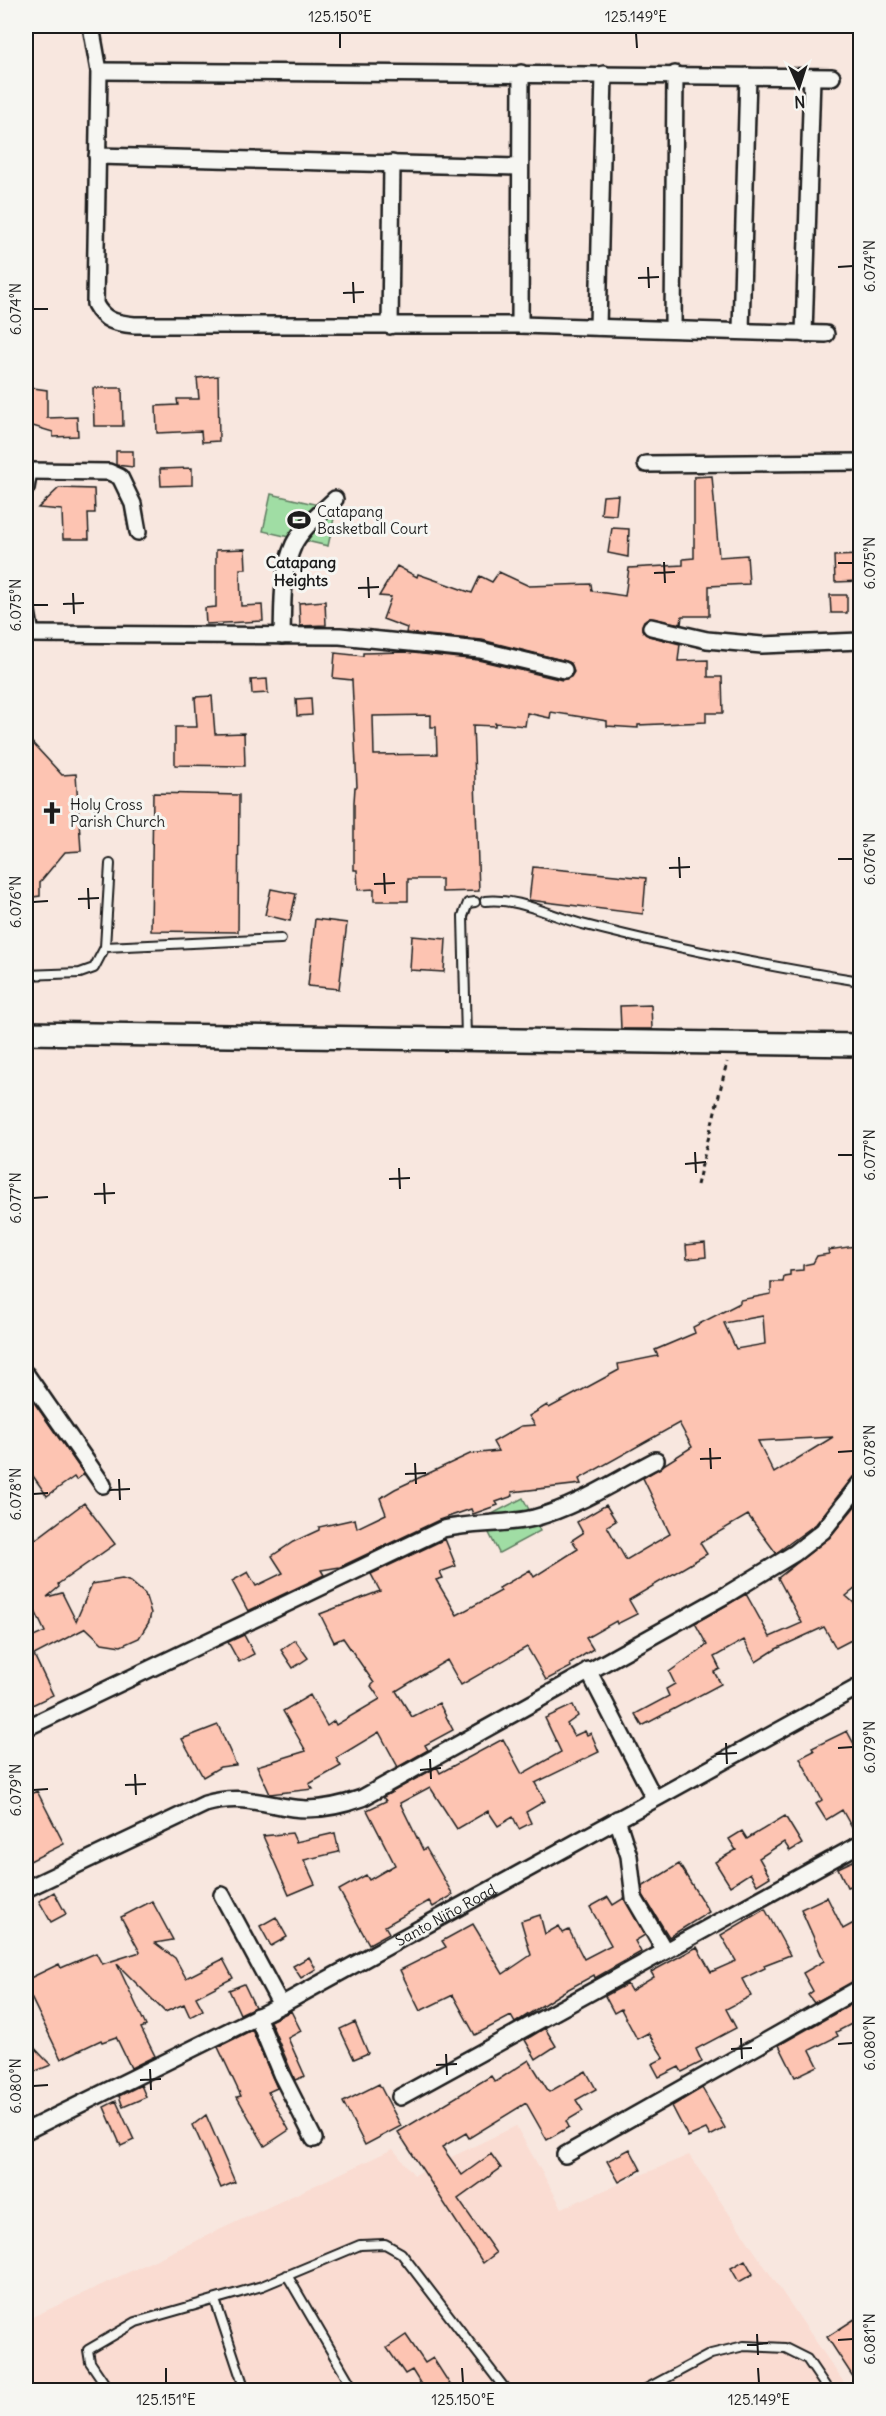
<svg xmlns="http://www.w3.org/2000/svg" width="886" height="2416" font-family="Delius,sans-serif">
  <rect width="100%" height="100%" fill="#f8e7df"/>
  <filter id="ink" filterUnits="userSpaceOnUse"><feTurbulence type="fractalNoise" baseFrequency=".0167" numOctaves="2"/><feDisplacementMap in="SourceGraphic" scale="12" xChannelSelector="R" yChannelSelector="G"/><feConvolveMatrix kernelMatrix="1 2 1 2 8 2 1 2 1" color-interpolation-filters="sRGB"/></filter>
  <g filter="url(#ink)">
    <path fill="#fadcd2" d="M516,2126L562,2208L689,2155L849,2390H26V2320L393,2149L414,2175Z"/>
    <path fill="#a0dda4" stroke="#5e7c60" stroke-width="1.5" d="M271,494L336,509L328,546L263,531Z
      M523,1498L540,1531L499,1553L482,1519Z"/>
    <path fill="#fdc4b2" stroke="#1c1c1c" stroke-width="1.5" fill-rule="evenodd" d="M218,376L219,441L202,442L201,431L157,433L156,406L178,405L177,399H199L197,378Z
      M26,387L47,390V418L77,417L78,436L53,437V432L26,424Z
      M93,388H122L123,426H94Z
      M116,451H133V467L116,465Z
      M192,468V485L161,486L160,469Z
      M712,476L719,557L747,555L749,584L709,586V616H682L681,624L649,618L644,621L642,629L649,636L680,644L678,661L708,660V677H722L723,713H706V722L638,725V728L607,726V721L551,712L550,718L527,713L525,726L495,723V726L473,725L479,891L442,892V879H408V901H374V889L358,890L357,870H354V802L355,787H357L352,680L333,678L335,653L363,656V653L404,652L478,660L562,680L571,677L574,672L571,663L566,661L482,640L406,633L407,628L383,619L391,597L379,596L397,566L417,577L418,574L472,593L480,576L492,582L499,572L529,586L591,584L592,591L625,596L629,568L683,565V559L694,558V477ZM431,715V727H436L437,754L374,755L373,716Z
      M59,488L94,489L95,513H88L89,539H63L62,510L38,508Z
      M618,495L616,515L601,514L603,496Z
      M612,528L629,529L628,557L608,553Z
      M245,549L246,569H240L241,606L262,605L263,621L206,624L205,608L216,607V550Z
      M861,555V581L835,582L834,556Z
      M830,595H847V613H831Z
      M325,601L326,625L300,626L299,603Z
      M267,679L268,693L252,694L251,680Z
      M212,696L215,734L244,733L245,766L175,765V727H197L195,697Z
      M311,698L312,715L297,716L296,699Z
      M26,736L62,775L76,774L81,851L65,852L40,882V896L26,898Z
      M153,793L239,795L238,932L151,931Z
      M533,867L646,878L643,914L529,900Z
      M271,889L296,894L290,921L265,915Z
      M315,919L347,923L339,989L308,986Z
      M412,936L446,939L444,972L410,970Z
      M651,1005L652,1029H621L620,1006Z
      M705,1243L706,1257L687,1259L686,1245Z
      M861,1245V1474L852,1478L816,1524L776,1553L748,1515L700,1543L707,1554L629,1600L637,1614L617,1624L616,1621L586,1638L593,1649L570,1664L571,1667L546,1680L527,1647L461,1685L447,1660L396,1691L412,1717L439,1703L453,1730L425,1745L428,1750L398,1767L379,1732L336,1758L341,1766L309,1784L313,1789L270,1794L257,1766L306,1751L283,1711L310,1695L327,1726L334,1721L336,1725L380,1699L371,1686L374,1683L343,1638L334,1642L320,1614L380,1591L371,1574L445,1539L456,1566L440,1572L443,1578L436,1580L457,1615L501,1591L499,1588L530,1570L534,1577L578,1549L572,1540L583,1533L577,1522L606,1505L616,1521L607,1526L626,1560L670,1534L643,1478L692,1447L679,1423L579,1479L581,1484L512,1492L513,1496L496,1502L498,1505L473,1514L471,1509L439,1520L340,1567L321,1570L324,1575L248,1611L232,1581L248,1572L256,1586L283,1573L272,1556L293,1542L319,1530V1527L355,1519L357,1528L386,1514L380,1498L395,1489L470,1454L498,1451L493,1442L521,1426L535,1425L529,1416L547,1405L549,1408L619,1370L618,1364L658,1356L655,1350L695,1333L693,1327L740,1303V1300L771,1294V1282H783L784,1276L790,1275V1271L803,1270V1265L813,1263L817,1256L829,1254L828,1250ZM763,1316L765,1344L736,1349L724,1323ZM833,1437L774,1473L758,1441Z
      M33,1401L84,1474L76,1480L74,1477L47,1496L26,1466V1406Z
      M861,1499V1584L846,1596L861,1609V1635L836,1648L824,1627L776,1649L756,1662L744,1640L714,1657L720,1669L714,1672L721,1684L642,1726L635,1714L669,1696L666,1689L675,1684L669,1672L707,1645L695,1623L746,1594L770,1637L802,1623L778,1578L829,1538Z
      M84,1503L115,1544L58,1584L59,1587L47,1597L62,1593L76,1621L92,1584L122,1579L131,1582L145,1594L151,1613L149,1622L139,1638L121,1646L102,1643L86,1628L34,1655L53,1695L26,1708V1636L27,1640L45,1632L26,1592V1517L36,1539Z
      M244,1635L254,1654L239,1662L228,1642Z
      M295,1640L308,1658L293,1668L281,1650Z
      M573,1705L578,1716L567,1724L574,1736L585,1731L587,1735L591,1733L599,1752L535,1783L545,1801L526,1812L531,1823L519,1829L513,1817L498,1826L488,1811L457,1829L430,1787L400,1803L423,1850L426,1848L453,1895L433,1907L429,1901L385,1926L389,1933L369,1944L339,1890L366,1875L369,1880L395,1865L367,1810L386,1801L383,1797L437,1767L440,1773L503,1739L522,1774L561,1752L545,1718Z
      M218,1725L236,1765L220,1767L203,1777L182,1739Z
      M847,1731L861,1757V1834L856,1835L842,1810L826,1820L816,1804L822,1800L800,1758L814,1751L812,1748Z
      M37,1791L64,1844L26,1863V1796Z
      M785,1816L802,1844L790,1851L784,1842L759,1858L770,1877L757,1885L750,1873L730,1886L715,1862L736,1850L729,1839L742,1831L747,1839Z
      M292,1833L296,1842L335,1833L339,1852L304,1860L315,1884L289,1895L263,1836Z
      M855,1860L861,1872V1882L847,1887L838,1868Z
      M679,1864L709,1912L669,1937L643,1895L642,1887Z
      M54,1892L66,1914L51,1922L39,1901Z
      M608,1897L613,1905L624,1898L645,1935L635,1941L641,1952L595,1978L594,1975L563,1992L515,2023L511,2016L475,2035L453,1995L420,2011L400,1970L446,1947L442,1941L473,1924L503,1974L531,1955L521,1921L540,1915L545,1934L559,1926L563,1933L569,1930L584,1959L611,1945L590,1907Z
      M827,1897L843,1929L861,1919V1978L814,2003L808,1995L813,1991L803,1973L824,1961L801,1909Z
      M152,1901L173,1940L155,1943L175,1958L186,1978L223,1959L233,1978L196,1997L203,2010L190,2017L184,2004L165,2012L117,1964L146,2026L141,2028L155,2056L131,2068L116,2037L102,2042L101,2040L61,2059L26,1987V1980L59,1964L61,1968L96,1953L102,1964L140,1952L121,1917Z
      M765,1909L790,1955L764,1965L765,1968L742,1979L751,1996L726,2009L736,2028L696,2049L702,2062L682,2072L679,2067L659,2077L652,2064L664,2058L648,2033L637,2039L621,2009L614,2013L605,1996L627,1984L631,1991L654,1977L651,1972L697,1947L711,1972L736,1961L721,1935Z
      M276,1917L287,1937L271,1946L260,1926Z
      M309,1957L316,1969L301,1978L293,1966Z
      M244,1984L255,2007L240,2014L229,1990Z
      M861,1999V2019L836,2032L838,2036L810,2050L818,2066L795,2077L779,2045Z
      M291,2011L301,2031L288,2038L305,2076L295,2080L270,2021Z
      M355,2022L368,2053L354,2059L340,2029Z
      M545,2028L556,2046L536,2059L525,2040Z
      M252,2030L277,2088L268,2092L289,2130L265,2146L237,2097L241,2096L218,2047Z
      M26,2039L44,2058L51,2065L26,2075Z
      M529,2060L549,2092L586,2071L596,2089L576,2100L583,2111L566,2121L569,2127L547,2140L526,2103L469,2138L466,2133L442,2147L462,2175L491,2154L501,2168L458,2199L496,2253L483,2263L398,2132L491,2076L495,2082Z
      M379,2084L401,2126L365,2145L343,2102Z
      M141,2085L146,2097L123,2107L119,2096Z
      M702,2088L725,2128L710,2136L706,2129L688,2137L672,2106Z
      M116,2101L134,2140L121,2146L104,2107Z
      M206,2115L235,2182L221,2188L193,2125Z
      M630,2149L641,2170L619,2182L607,2161Z
      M745,2260L753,2274L739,2282L731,2268Z
      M861,2315V2389L827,2337Z
      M406,2335L425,2363L433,2358L451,2386L443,2391H425L412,2370L405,2374L387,2348Z"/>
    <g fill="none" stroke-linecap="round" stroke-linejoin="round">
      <g stroke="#1c1c1c" stroke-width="12">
        <path id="lane" d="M485,901C517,897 551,916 582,924C674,948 767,966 860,981
          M105,947L281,939
          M26,975L80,973L94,968L105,947L110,864
          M466,1038L463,916L468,903L475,902
          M287,2275L354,2390
          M215,2300L245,2390
          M109,2390L90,2362L88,2350L136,2322L262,2286L360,2245L385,2244L401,2253L506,2390
          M644,2390L711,2354L744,2346L785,2348L807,2359L828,2390"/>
      </g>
      <g stroke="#1c1c1c" stroke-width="20">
        <g id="street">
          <path d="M91,26L99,71L95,304C104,321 115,323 134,325H520L826,334"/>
          <path d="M99,71L832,77"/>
          <path d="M97,156L519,167"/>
          <path d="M520,325L521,73"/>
          <path d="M390,326L392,163"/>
          <path d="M598,327L604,74"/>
          <path d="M673,328L675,74"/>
          <path d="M741,330L748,76"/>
          <path d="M804,334L812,77"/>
          <path d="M646,464L860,462"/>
          <path d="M26,470L29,471L26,488"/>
          <path d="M29,471L109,472L120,477L133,504L138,532"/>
          <path d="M26,606L31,634"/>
          <path d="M651,627L707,640L762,645L860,641"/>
          <path d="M26,634L340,636L480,650L564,670"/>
          <path d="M282,636C283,607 281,572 294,544C303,527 321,513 335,499"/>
          <path d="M26,1374L103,1485"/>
          <path d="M588,1670L654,1798"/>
          <path d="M26,1728L443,1529C474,1522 504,1525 534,1518C577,1507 617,1480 656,1460"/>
          <path d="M617,1819L629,1856L634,1898L665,1951"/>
          <path d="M26,1889L205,1804C240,1794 258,1803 293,1808C316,1811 340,1806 362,1798L726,1595L795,1553L823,1531L860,1484"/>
          <path d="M222,1895L281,2005"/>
          <path d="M257,2016L281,2074L314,2139"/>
          <path d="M400,2097L860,1844"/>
          <path id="s1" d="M26,2131L281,2005L860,1686"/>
          <path d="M565,2155L860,1988"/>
        </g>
      </g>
      <g stroke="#1c1c1c" stroke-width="26">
        <path id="secondary" d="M26,1033L860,1045"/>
      </g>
      <path stroke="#1c1c1c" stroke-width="3" stroke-dasharray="4.5 4.5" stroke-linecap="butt" d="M697,1185L727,1062"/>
      <use href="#lane" stroke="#f6f6f2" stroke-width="8"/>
      <use href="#street" stroke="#f6f6f2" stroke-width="15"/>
      <use href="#secondary" stroke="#f6f6f2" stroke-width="21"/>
    </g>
  </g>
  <path fill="none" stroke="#1c1c1c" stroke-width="2" d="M340,33V48M636,33L637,48M648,267L649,288M838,267L853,266M638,278L659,277M353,282L354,303M343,293L364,292M33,309H48M664,562L665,583M838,563H853M654,573L675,572M368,577L369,598M358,588L379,587M73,593L74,614M63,604L84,603M33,605H48M679,857L680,878M838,859H853M669,868L690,867M384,873L385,894M374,884L395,883M88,888L89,909M78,899L99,898M33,902L48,901M695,1152L696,1173M838,1155H853M685,1164L706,1162M399,1168L400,1189M389,1179L410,1178M104,1183L105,1204M94,1194L115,1193M33,1198L48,1197M710,1448L711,1469M838,1452L853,1451M700,1459L721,1458M415,1463L416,1484M405,1474L426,1473M119,1479L120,1500M109,1490L130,1489M33,1494L48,1493M726,1743L727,1764M838,1748L853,1747M716,1754L737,1753M430,1759L431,1779M420,1770L441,1768M135,1774L136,1795M125,1785L146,1784M33,1790L48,1789M741,2038L742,2059M838,2044L853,2043M731,2049L752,2048M446,2054L447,2075M436,2065L457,2064M150,2069L151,2090M140,2080L161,2079M33,2086L48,2085M757,2334L758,2355M838,2340L853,2339M747,2345L768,2343M166,2368V2383M462,2368L463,2383M758,2368L759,2383"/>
  <defs>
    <g id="stadium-bare" transform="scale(1.8)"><path d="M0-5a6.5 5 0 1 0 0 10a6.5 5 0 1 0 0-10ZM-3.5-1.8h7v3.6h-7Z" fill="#1c1c1c" stroke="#f6f6f2" stroke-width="2.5" paint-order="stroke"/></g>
    <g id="church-bare" transform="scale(1.8)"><path d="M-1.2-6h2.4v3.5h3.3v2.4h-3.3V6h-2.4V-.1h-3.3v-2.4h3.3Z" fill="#1c1c1c" stroke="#f6f6f2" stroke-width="2.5" paint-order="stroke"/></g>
  </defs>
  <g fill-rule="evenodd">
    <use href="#stadium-bare" x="299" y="520"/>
    <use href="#church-bare" x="52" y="813"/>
  </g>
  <g text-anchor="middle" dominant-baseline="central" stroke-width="6" stroke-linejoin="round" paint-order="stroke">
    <g font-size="15" fill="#1c1c1c" stroke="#f6f6f2" text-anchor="start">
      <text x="317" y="511">Catapang<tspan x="317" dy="17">Basketball Court</tspan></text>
      <text x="70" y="804">Holy Cross<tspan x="70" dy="17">Parish Church</tspan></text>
    </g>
    <g font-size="15" fill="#1c1c1c" stroke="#f6f6f2">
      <text stroke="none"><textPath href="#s1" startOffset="472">Santo Niño Road</textPath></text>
    </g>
    <g font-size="16" font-weight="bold" fill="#1c1c1c" stroke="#f6f6f2">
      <text x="301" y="562">Catapang<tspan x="301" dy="18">Heights</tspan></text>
    </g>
  </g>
  <rect width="886" height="2416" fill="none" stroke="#f6f6f2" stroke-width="66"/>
  <g transform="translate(799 87) rotate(177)" stroke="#f6f6f2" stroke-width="4.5" paint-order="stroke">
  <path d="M0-4.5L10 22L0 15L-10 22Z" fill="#1c1c1c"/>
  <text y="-9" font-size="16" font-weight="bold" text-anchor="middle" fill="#1c1c1c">N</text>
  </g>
  <rect x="33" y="33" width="820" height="2350" fill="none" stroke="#1c1c1c" stroke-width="2"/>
  <g font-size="15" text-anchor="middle" fill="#1c1c1c">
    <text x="340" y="22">125.150°E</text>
    <text x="636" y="22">125.149°E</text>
    <text transform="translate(870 266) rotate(-90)" y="5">6.074°N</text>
    <text transform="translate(16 309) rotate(-90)" y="5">6.074°N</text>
    <text transform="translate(870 563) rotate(-90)" y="5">6.075°N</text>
    <text transform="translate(16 605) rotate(-90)" y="5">6.075°N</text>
    <text transform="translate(870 859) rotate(-90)" y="5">6.076°N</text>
    <text transform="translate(16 902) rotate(-90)" y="5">6.076°N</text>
    <text transform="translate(870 1155) rotate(-90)" y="5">6.077°N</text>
    <text transform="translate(16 1198) rotate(-90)" y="5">6.077°N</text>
    <text transform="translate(870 1451) rotate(-90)" y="5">6.078°N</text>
    <text transform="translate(16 1494) rotate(-90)" y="5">6.078°N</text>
    <text transform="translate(870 1747) rotate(-90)" y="5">6.079°N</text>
    <text transform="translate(16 1790) rotate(-90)" y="5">6.079°N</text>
    <text transform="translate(870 2043) rotate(-90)" y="5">6.080°N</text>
    <text transform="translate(16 2086) rotate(-90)" y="5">6.080°N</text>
    <text transform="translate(870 2339) rotate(-90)" y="5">6.081°N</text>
    <text x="166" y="2405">125.151°E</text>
    <text x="463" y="2405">125.150°E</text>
    <text x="759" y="2405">125.149°E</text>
  </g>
</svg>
